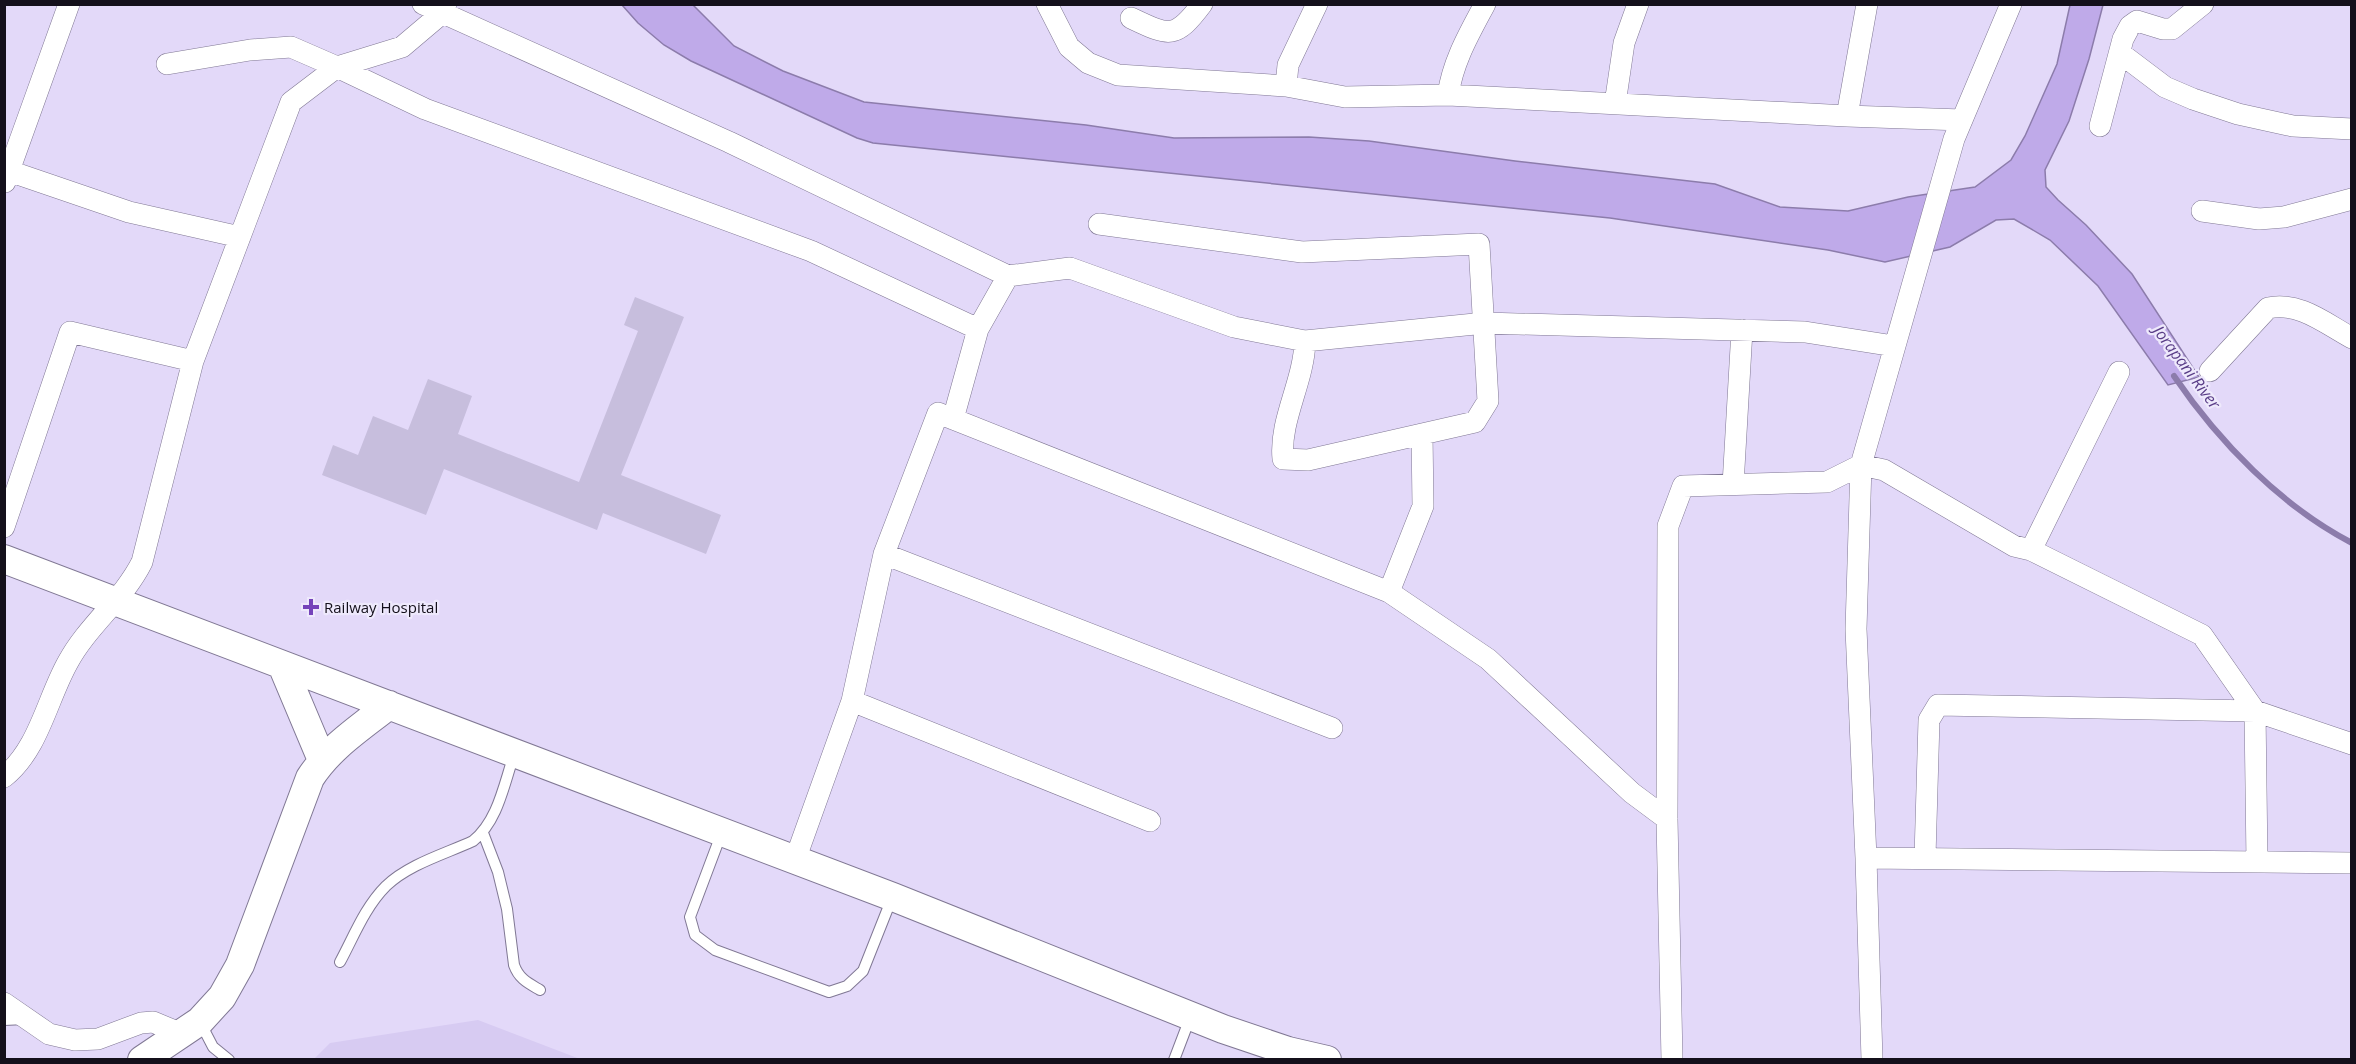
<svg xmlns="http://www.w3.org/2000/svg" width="2356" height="1064" font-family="'Open Sans',sans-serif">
  <rect width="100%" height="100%" fill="#e3d9f9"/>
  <path fill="#d7cbf2" d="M478,1020L580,1059H314L330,1043Z"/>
  <path fill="#bfaae9" stroke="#8c7cab" stroke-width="1.5" d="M622,5H693L734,46L783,71L864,102L1086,125L1174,138L1309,137L1369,141L1515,161L1715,184L1780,207L1848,211L1908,197L1975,187L2011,160L2025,136L2057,64L2070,5H2103L2089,59L2069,121L2045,170L2046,187L2058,200L2086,225L2132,274L2199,377L2168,385L2098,286L2050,240L2014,219L1996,220L1950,247L1885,262L1828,250L1610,218L873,143L857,138L691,61L664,45L638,23Z"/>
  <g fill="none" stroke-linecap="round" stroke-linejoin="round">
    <path stroke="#8c7cab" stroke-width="6" d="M2174,376C2219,442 2281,506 2352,543"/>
  </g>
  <path fill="#c7bedd" d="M635,297L684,317L621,475L721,515L706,554L603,513L597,530L444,469L426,515L322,475L333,445L358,455L373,416L408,430L428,379L472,396L458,434L579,482L638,331L624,325Z"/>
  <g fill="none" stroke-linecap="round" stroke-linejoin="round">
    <g stroke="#807894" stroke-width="12">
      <path id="service" d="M722,832L690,917L695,935L715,950L829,992L847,986L863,971L892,898
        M483,833L498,872L507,909L514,965C519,979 528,983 540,990
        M340,962C354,936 365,907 386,886C409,864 445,854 473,841C498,821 504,784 514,755
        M4,1020L25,1019
        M200,1022L213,1047L229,1060
        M1174,1060L1190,1018"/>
    </g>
    <g stroke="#807894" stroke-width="22">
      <path id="minor" d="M423,4L729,142L1008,276L1070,268L1234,327L1305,341L1485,323L1805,332L1894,346
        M1047,4L1069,47L1088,63L1118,75L1286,86L1345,97L1448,95L1847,116L1962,120
        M1131,18C1169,36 1175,40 1202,4
        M2120,53L2165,87L2193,99L2238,114L2293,126L2352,129
        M167,64L250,50L291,47L337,67L425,109L811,251L978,329
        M1286,86L1288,65L1317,4
        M1448,95C1453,61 1469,34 1485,4
        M1615,104L1624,43L1638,4
        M1847,116L1867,4
        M2100,126L2123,39L2130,26L2137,21L2163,29H2172L2203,4
        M9,171L129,212L240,237
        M5,182L69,4
        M2202,211L2259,219L2284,217L2352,199
        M1099,224L1302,252L1479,244L1488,401L1475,422L1308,460L1283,459C1279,420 1304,382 1305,341
        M2210,371L2268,308C2299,301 2326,324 2352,338
        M953,419L978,329L1008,276
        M1733,485L1742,330
        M4,527L70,332L193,361
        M2031,550L2119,372
        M884,554L1332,728
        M1389,592L1423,506L1422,434
        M852,701L1150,821
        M4,777C39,749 47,699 68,662C88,625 123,600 142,562L193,361L291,102L337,67L402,47L441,14L446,4
        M1925,857L1929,720L1938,705L2255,711L2257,862
        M1866,858L1856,629L1861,465L1954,139L2011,4
        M795,860L852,701L884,554L938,413L1389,592L1488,659L1632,793L1667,819
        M4,1003L49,1034L75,1040L98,1039L141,1023L153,1022L182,1034
        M1672,1060L1667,819L1668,526L1683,486L1827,482L1861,465L1884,470L2014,546L2031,550L2202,635L2255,711L2352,744
        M1872,1060L1866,858L2352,863"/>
    </g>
    <g stroke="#807894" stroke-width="30">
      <path id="secondary" d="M4,559L893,897L1223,1029L1288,1051L1327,1060
        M282,665L322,760
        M142,1060L200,1021L222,997L240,965L310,778C330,747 360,728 389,705"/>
    </g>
    <use href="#service" stroke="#fff" stroke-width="10"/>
    <use href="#minor" stroke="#fff" stroke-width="21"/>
    <use href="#secondary" stroke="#fff" stroke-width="28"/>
  </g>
  <path fill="#7543ba" stroke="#eee9fc" stroke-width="2" d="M308 598h6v6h6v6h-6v6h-6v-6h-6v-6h6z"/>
  <g text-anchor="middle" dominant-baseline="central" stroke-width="4.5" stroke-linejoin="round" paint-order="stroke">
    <g font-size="15" fill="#14101b" stroke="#eee9fc" text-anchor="start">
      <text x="324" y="607">Railway Hospital</text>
    </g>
    <g font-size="16" font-style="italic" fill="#593d87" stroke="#eee9fc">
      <text transform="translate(2187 367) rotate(53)">Jorapani River</text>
    </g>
  </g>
  <rect width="2356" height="1064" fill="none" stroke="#14101b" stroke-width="12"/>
</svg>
